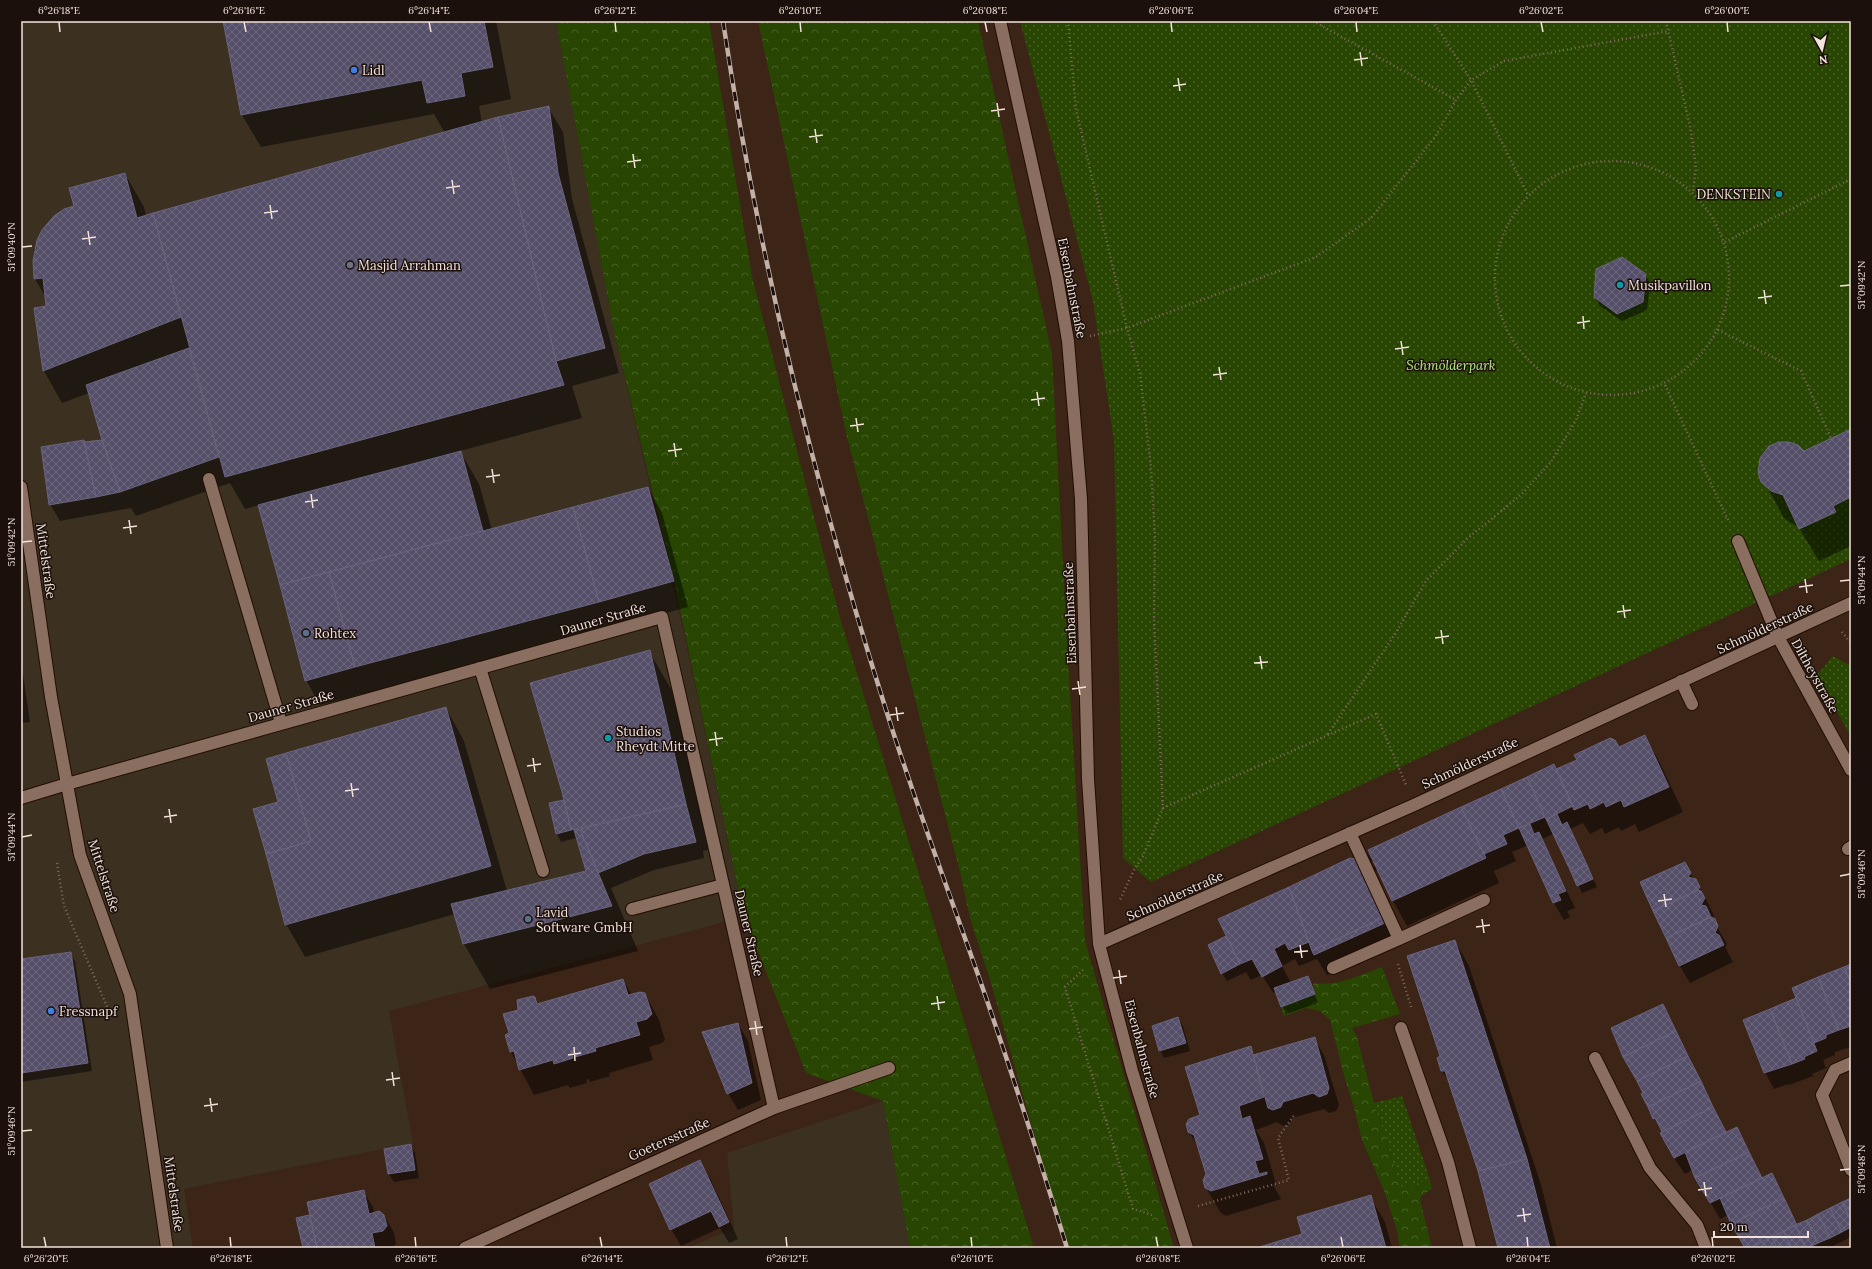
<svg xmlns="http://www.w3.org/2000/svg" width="1872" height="1269" font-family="Lora,serif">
  <defs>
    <pattern id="grass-dots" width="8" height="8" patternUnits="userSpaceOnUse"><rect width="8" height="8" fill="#284601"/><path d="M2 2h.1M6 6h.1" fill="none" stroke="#486125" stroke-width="1.8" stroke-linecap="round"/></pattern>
    <pattern id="forest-crowns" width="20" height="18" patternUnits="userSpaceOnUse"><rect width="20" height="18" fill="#284601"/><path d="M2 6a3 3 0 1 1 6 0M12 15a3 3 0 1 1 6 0" fill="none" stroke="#486125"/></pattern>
    <pattern id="building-cross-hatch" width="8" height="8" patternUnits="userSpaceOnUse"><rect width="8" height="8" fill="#554f69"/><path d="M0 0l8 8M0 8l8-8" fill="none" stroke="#6e687e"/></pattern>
  </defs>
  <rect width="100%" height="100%" fill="#3c2417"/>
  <path fill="#3c3021" d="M21,21H556L615,336L683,629L743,913L717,924L389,1011L413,1143L184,1189L193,1248H21Z
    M883,1101L910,1248H688L734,1228L727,1153Z"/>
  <path fill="url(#grass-dots)" d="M1020,21H1851V559L1151,882L1123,858L1114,441L1093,301Z
    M1833,656L1851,666V736L1816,676Z
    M1402,1096L1430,1180L1401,1187L1374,1103Z"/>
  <path fill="url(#forest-crowns)" d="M556,21H709L752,276L840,618L1034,1248H910L883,1101L806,1073L743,913L674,581L615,336Z
    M758,21H978L1052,354L1067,643L1085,941L1174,1248H1067L990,980L970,918L960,872L847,437Z
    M1382,967L1400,1014L1352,1028L1357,1037L1374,1103L1401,1187L1430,1180L1432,1189L1421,1196L1420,1200L1432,1248H1400L1397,1231L1385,1193L1362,1140L1353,1104L1345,1079L1330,1020L1320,1011L1306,1008L1284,1016L1281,1007L1315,994L1313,983C1337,987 1360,975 1382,967Z"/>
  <path fill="#0007" fill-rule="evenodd" d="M224,21H496L511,99L479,106L482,123L548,107L563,132L572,199L619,373L572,386L582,418L460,451L479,484L492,530L648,488L662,513L688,607L615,627L375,699L370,692L320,705L306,680L259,505L245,509L230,483L136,516L131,508L60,521L50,504L103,441L89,393L62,403L44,371L47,307L46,298L35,279L34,251L42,231L75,207L125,174L144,207L146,216L445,133L434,114L261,147L242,115Z
    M1645,274L1650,283L1647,310L1622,321L1600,306L1595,297Z
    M1851,430V546L1819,561L1798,526L1791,523L1784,518L1759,472V465L1762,455L1770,446L1804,452Z
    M649,651L675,696L712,849L703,851L704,858L654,870L611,888L638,951L490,989L464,944L455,914L305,957L286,924L280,802L446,708L464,741L507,891L587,871L576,838L561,842L557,834L565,805Z
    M21,660L30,722L21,723Z
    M1645,736L1659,761L1683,812L1639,832L1635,824L1621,831L1619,827L1605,834L1602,828L1590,834L1583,823L1570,829L1597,887L1582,893L1554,834L1542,839L1575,908L1567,911L1570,917L1564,920L1554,903L1528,845L1512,852L1516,861L1494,871L1499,883L1407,926L1393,901L1378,870L1364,877L1396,944L1327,975L1317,959L1299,966L1295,959L1282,966L1291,983L1307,977L1318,1003L1286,1014L1276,991L1273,993L1262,975L1251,980L1246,972L1227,981L1222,973L1209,945L1227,936L1355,860L1368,854L1371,859L1462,808L1553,765L1556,770L1619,748ZM1371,861H1374L1376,866L1374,867Z
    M1684,863L1705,897L1714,916L1712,919L1727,944L1725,947L1733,962L1690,983L1680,966L1641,883Z
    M1455,941L1469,966L1541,1185L1557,1248H1499L1479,1171L1451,1085L1442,1071Z
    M70,953L75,961L92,1071L21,1082V960Z
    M1851,965V1047L1835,1052V1055L1823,1060L1826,1068L1812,1074L1813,1076L1789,1085L1788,1084L1774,1089L1765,1072L1744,1021L1797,999Z
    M623,980L632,995L645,994L659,1020L665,1040L662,1043L649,1047L653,1060L609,1073L610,1076L590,1082L589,1079L586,1080L587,1083L570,1088L568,1085L534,1095L511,1052L506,1035L510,1034L520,1011L534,998L538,1005Z
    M1662,1005L1726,1133L1736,1128L1762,1178L1771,1174L1798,1225L1851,1199V1237L1829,1248H1745L1728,1215L1720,1219L1692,1170L1685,1174L1676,1161L1642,1094H1644L1617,1044Z
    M1178,1018L1183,1026L1190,1051L1164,1058L1160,1050Z
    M738,1024L748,1041L761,1100L738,1110L728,1093Z
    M1314,1038L1324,1055L1339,1105L1336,1111L1329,1113L1324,1109L1292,1118L1290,1124L1283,1126L1277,1122L1256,1130L1264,1143L1276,1184L1273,1185L1281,1199L1226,1216L1221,1213L1206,1188L1207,1174L1200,1150L1189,1132L1250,1047L1255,1056Z
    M410,1145L415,1153L419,1178L394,1182L389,1174L385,1150Z
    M700,1162L710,1178L738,1239L729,1243L720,1228L681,1246L671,1229Z
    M363,1191L373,1207L374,1213L384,1215L394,1233L396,1243L393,1247L304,1248L309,1216L311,1220Z
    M1370,1197L1385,1222L1392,1248H1259L1303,1235Z"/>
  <path fill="url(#building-cross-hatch)" stroke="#69637e" d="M223,21H484L493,67L461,73L465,96L427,103L422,80L241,115Z
    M549,106L558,173L605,348L556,361L498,117Z
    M498,117L556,361L564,385L225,477L153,213Z
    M125,173L137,218L153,213L181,317L43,371L34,308L46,306L43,278L34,279L33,261L37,240L42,230L54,216L64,209L74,206L69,188Z
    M1622,257L1646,274L1643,302L1617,314L1594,297L1596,269Z
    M189,348L219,457L120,492L102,440L86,385Z
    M1851,429V497L1833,506L1836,512L1799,529L1783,495L1771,491L1761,482L1758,473L1760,458L1769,446L1779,442H1789L1798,445L1804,451Z
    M84,440L96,497L49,505L41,447Z
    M102,440L120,492L96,497L84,442Z
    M461,451L483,531L280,585L258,505Z
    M648,487L674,581L599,602L573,507Z
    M573,507L599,602L355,667L329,572Z
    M329,572L355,667L305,681L280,585Z
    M650,650L686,804L571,830L562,792L530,683Z
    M446,707L491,866L285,925L266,854L311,841L286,753Z
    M1645,735L1669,787L1624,807L1621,800L1606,807L1604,802L1590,809L1588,804L1574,810L1556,769L1577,760L1574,755L1610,738L1615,740L1619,747Z
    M286,753L311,841L266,854L253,809L278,802L266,759Z
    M1554,764L1573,806L1546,819L1527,777Z
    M1527,777L1545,817L1519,828L1501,789Z
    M1501,789L1519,828L1503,835L1507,844L1484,854L1461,807Z
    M564,800L571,830L556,834L549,803Z
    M686,804L696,842L644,854L598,873L580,829Z
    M1461,807L1486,858L1392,901L1368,850Z
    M1557,814L1562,825L1567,822L1587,865L1571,872L1546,819Z
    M1530,824L1534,834L1539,832L1566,891L1558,894L1561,900L1553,903L1519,828Z
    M580,829L612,906L463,944L451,904L586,871L574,830Z
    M1350,858L1355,859L1382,918L1312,951L1289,887Z
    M1685,862L1691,873L1688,877L1696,879L1700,887L1698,890L1653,911L1640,882Z
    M1587,865L1593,879L1577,886L1571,872Z
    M1289,887L1309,942L1289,950L1285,943L1274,949L1282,966L1262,977L1252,959L1240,964L1218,919Z
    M1698,890L1701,891L1705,898L1701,905L1706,906L1711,917L1666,938L1653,911Z
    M1711,917L1715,919L1718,926L1715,933L1719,935L1724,945L1679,966L1666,938Z
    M1382,918L1385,923L1314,955L1312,951Z
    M1226,936L1240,964L1221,974L1208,945Z
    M1455,940L1527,1159L1478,1171L1445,1071H1441L1437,1058L1440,1056L1407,956Z
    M71,952L88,1063L21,1073V959Z
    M1851,964V983L1844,967Z
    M1844,967L1851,983V1026L1839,1030L1818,977Z
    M1308,976L1315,994L1281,1007L1274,988Z
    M1818,977L1839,1030L1826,1035V1038L1814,1043L1792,988Z
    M623,979L628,995L640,992L645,993L652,1014L647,1019L636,1022L640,1035L595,1048L596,1051L575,1057L574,1054L572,1055L573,1058L554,1064L553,1060L519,1070L514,1051L510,1052L505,1035L509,1033L503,1014L518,1010L517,1000L533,996L535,997L537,1004Z
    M1796,998L1817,1051L1804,1057L1805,1059L1792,1064L1770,1009Z
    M1663,1004L1676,1031L1623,1057L1611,1028Z
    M1770,1009L1792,1064L1764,1073L1743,1020Z
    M1178,1017L1186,1043L1159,1051L1152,1026Z
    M738,1023L752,1083L727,1094L702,1032Z
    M1676,1031L1688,1056L1637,1081L1623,1057Z
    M1315,1037L1329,1088L1327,1094L1319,1097L1313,1093L1283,1102L1281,1107L1273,1110L1268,1108L1253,1055Z
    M1251,1046L1264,1097L1239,1106L1242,1119L1250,1116L1263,1159L1255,1161L1259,1174L1267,1172V1174L1211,1191L1205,1188L1203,1180L1206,1174L1194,1135L1188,1132L1186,1124L1189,1119L1200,1115L1185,1067Z
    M1688,1056L1701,1081L1648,1107L1641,1094L1643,1093L1637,1081Z
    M1701,1081L1713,1107L1662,1132L1655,1118L1653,1119L1648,1107Z
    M1713,1107L1726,1132L1674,1158L1660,1133Z
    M1737,1127L1749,1152L1695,1178L1685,1152Z
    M411,1144L415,1170L388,1174L384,1149Z
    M1749,1152L1762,1178L1710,1203L1695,1178Z
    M1527,1159L1550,1248H1498L1478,1171Z
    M700,1160L729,1222L719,1227L711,1211L670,1230L649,1184Z
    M1772,1173L1784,1198L1731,1224L1720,1198Z
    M364,1190L369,1214L379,1211L384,1215L387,1226L383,1231L372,1233L375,1248H317L307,1202Z
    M1371,1195L1386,1248H1256L1302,1234L1297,1217Z
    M1784,1198L1797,1225L1749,1248H1745L1731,1224Z
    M1851,1198V1221L1842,1202Z
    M1842,1202L1851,1221V1227L1842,1232L1830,1208Z
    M1830,1208L1842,1232L1830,1238L1818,1214Z
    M1818,1214L1830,1238L1818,1243L1807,1220Z
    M309,1215L317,1248H303L296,1218Z
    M1807,1220L1818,1243L1808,1248H1806L1795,1225Z
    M1795,1225L1806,1248H1792L1783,1231Z
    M1783,1231L1792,1248H1777L1772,1237Z
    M1772,1237L1777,1248H1749Z"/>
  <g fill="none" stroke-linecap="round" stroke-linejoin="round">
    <g stroke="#220d02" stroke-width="14">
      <path id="service" d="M209,479L281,723
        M1738,541L1778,637
        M480,668L543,871
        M1681,681L1692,704
        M21,798L67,784
        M1350,833L1399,939L1484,900
        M1848,849L1851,847
        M632,909L723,885
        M1333,968L1399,939
        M1401,1028L1448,1162L1470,1248
        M1595,1058L1650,1168L1697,1225L1706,1248
        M1851,1063L1835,1070L1822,1095L1851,1170"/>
    </g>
    <g stroke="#220d02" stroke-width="14">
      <path id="minor" d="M1000,21L1057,277L1068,341L1081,499L1088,779L1099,944L1132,1071L1187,1248
        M21,487L51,697L80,855L130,994L167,1248
        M1778,637L1851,770
        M67,784L662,617L774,1108
        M1099,944L1414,805L1851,603
        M465,1248L774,1108L889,1068"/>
    </g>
    <path stroke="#806a5f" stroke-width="2.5" stroke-dasharray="1 3" stroke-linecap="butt" d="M1068,21L1076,109L1127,328L1140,373L1151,468L1155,537L1154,620L1163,808L1143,856L1135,868L1120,900
      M1313,21L1456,100
      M1433,21L1471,80L1528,195
      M1666,21L1691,131L1696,167L1693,192
      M1495 278a117 117 0 1 1 234 0a117 117 0 1 1-234 0Z
      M1725,242L1851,179
      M1718,330L1801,371L1831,438
      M1090,336L1127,328L1316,257L1371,218L1435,137L1456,100L1471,80L1504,61L1669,31
      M1665,385L1728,520
      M1842,632L1851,643
      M1328,734L1395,634L1426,581L1468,538L1521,495L1551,462L1576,420L1586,393
      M1163,808L1376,714L1406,785
      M57,863L64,906L108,1009
      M1398,964L1411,1007
      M1083,970L1065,987L1133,1209L1152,1215
      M1198,1206L1289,1180L1278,1138L1295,1114"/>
    <use href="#service" stroke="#8a6e5f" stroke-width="12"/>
    <use href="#minor" stroke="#8a6e5f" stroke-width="12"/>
    <g stroke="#c3b1a8" stroke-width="4.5">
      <path id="rail" d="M723,21C758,256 815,487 887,713C916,805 950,895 982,986C1012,1073 1040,1160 1067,1248"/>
    </g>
    <use href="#rail" stroke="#1b100b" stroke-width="3" stroke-dasharray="9" stroke-linecap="butt"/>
  </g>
  <path fill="none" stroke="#f3e3db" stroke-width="1.5" d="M59,22L60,32M244,22L246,32M429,22L431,32M615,22L616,32M800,22L801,32M985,22L987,32M1171,22L1172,32M1356,22L1357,32M1541,22L1543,32M1727,22L1728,32M1360,52L1362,66M1354,60L1368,58M1178,78L1180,91M1173,86L1186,84M997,103L999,117M991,111L1005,109M815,129L817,143M809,137L823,135M633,154L635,168M627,162L641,160M452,180L454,194M446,188L460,186M270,205L272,219M264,213L278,211M88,231L90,245M82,239L96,237M22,247L32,246M1840,286L1850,285M1764,290L1766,304M1758,298L1772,296M1583,316L1584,329M1577,323L1590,321M1401,341L1403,355M1395,349L1409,347M1219,367L1221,380M1213,375L1227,373M1037,392L1039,406M1031,400L1045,398M856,418L858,432M850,426L864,424M674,443L676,457M668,451L682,449M492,469L494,483M486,477L500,475M311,494L313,508M305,502L318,500M129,520L131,534M123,528L137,526M22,542L32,541M1805,579L1807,593M1840,581L1850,580M1799,587L1813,585M1623,605L1625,618M1617,612L1631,610M1441,630L1443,644M1435,638L1449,636M1260,656L1262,669M1254,663L1268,662M1078,681L1080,695M1072,689L1086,687M896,707L898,721M890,715L904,713M715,732L717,746M709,740L723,738M533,758L535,772M527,766L541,764M351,783L353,797M345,791L359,789M169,809L171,823M164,817L177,815M22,837L32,835M1840,876L1850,874M1664,894L1666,907M1658,901L1672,899M1482,919L1484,933M1476,927L1490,925M1300,945L1302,958M1294,952L1308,951M1119,970L1121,984M1113,978L1127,976M937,996L939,1010M931,1004L945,1002M755,1021L757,1035M749,1029L763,1027M574,1047L575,1061M568,1055L581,1053M392,1072L394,1086M386,1080L400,1078M210,1098L212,1112M204,1106L218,1104M22,1131L32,1130M1840,1170L1850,1169M1704,1182L1706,1196M1698,1190L1712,1188M1523,1208L1525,1222M1517,1216L1531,1214M44,1237L46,1247M230,1237L231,1247M415,1237L416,1247M600,1237L602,1247M786,1237L787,1247M971,1237L972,1247M1156,1237L1158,1247M1341,1237L1343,1247M1527,1237L1528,1247M1712,1237L1713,1247"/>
  <g fill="#3f7fe0" stroke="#1b100b" stroke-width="1.5">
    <circle cx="354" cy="70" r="4"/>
    <circle cx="51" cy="1011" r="4"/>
  </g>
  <g fill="#0f9aa8" stroke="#1b100b" stroke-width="1.5">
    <circle cx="1779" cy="194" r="4"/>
    <circle cx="1620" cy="285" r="4"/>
    <circle cx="608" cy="738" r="4"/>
  </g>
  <circle fill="#6b7280" stroke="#1b100b" stroke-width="1.5" cx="350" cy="265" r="4"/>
  <g fill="#5c6f8a" stroke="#1b100b" stroke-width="1.5">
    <circle cx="306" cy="633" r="4"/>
    <circle cx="528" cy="919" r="4"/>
  </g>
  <g text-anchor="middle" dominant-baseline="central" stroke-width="3" stroke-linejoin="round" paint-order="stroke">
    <g font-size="13" fill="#f3e3db" stroke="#1b100b" text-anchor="start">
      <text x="362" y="70">Lidl</text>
      <text x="1771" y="194" text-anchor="end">DENKSTEIN</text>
      <text x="358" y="265">Masjid Arrahman</text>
      <text x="1628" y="285">Musikpavillon</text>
      <text x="314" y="633">Rohtex</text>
      <text x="616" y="731">Studios<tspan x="616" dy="15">Rheydt Mitte</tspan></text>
      <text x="536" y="912">Lavid<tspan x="536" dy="15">Software GmbH</tspan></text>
      <text x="59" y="1011">Fressnapf</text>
    </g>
    <g font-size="13" fill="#f3e3db" stroke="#1b100b">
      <text transform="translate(1072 288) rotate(79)">Eisenbahnstraße</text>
      <text transform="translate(46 561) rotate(82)">Mittelstraße</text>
      <text transform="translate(1070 613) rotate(-92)">Eisenbahnstraße</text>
      <text transform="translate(603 619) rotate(-16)">Dauner Straße</text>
      <text transform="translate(1765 628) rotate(-25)">Schmölderstraße</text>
      <text transform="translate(1815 676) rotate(61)">Diltheystraße</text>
      <text transform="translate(291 706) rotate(-16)">Dauner Straße</text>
      <text transform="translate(1470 763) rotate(-25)">Schmölderstraße</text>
      <text transform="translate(104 876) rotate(72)">Mittelstraße</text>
      <text transform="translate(1175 896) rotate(-24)">Schmölderstraße</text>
      <text transform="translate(749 933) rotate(77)">Dauner Straße</text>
      <text transform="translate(1142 1049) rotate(75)">Eisenbahnstraße</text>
      <text transform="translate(669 1139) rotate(-24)">Goetersstraße</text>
      <text transform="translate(174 1194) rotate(82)">Mittelstraße</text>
    </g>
    <g font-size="13" font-style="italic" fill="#b0ea7f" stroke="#1b100b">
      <text x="1451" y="365">Schmölderpark</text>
    </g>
  </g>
  <rect width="1872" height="1269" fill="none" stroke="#1b100b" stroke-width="44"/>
  <g transform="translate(1822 50) rotate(172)" stroke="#1b100b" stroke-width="3" paint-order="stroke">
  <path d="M0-3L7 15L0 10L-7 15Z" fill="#f3e3db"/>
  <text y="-6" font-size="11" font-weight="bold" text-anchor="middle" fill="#f3e3db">N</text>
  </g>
  <path d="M1714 1231v6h94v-6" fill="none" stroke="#f3e3db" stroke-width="2"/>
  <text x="1720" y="1231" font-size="12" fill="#f3e3db" stroke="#1b100b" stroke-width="3" paint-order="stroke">20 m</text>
  <rect x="22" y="22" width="1828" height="1225" fill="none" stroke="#f3e3db" stroke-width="1.5"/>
  <g font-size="10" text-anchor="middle" fill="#f3e3db">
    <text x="59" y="14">6°26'18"E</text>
    <text x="244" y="14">6°26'16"E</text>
    <text x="429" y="14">6°26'14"E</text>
    <text x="615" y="14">6°26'12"E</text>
    <text x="800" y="14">6°26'10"E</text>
    <text x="985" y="14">6°26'08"E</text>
    <text x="1171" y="14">6°26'06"E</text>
    <text x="1356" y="14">6°26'04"E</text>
    <text x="1541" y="14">6°26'02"E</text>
    <text x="1727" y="14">6°26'00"E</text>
    <text transform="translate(11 247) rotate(-90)" y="4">51°09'40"N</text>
    <text transform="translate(1861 285) rotate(-90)" y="4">51°09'42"N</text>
    <text transform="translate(11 542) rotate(-90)" y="4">51°09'42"N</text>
    <text transform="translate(1861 580) rotate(-90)" y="4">51°09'44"N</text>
    <text transform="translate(11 837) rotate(-90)" y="4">51°09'44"N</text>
    <text transform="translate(1861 874) rotate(-90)" y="4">51°09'46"N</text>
    <text transform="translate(11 1131) rotate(-90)" y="4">51°09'46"N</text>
    <text transform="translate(1861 1169) rotate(-90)" y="4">51°09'48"N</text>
    <text x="46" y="1262">6°26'20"E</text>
    <text x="231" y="1262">6°26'18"E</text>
    <text x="416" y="1262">6°26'16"E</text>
    <text x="602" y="1262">6°26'14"E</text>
    <text x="787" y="1262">6°26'12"E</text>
    <text x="972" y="1262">6°26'10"E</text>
    <text x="1158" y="1262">6°26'08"E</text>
    <text x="1343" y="1262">6°26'06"E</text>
    <text x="1528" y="1262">6°26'04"E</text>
    <text x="1713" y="1262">6°26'02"E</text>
  </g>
</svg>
